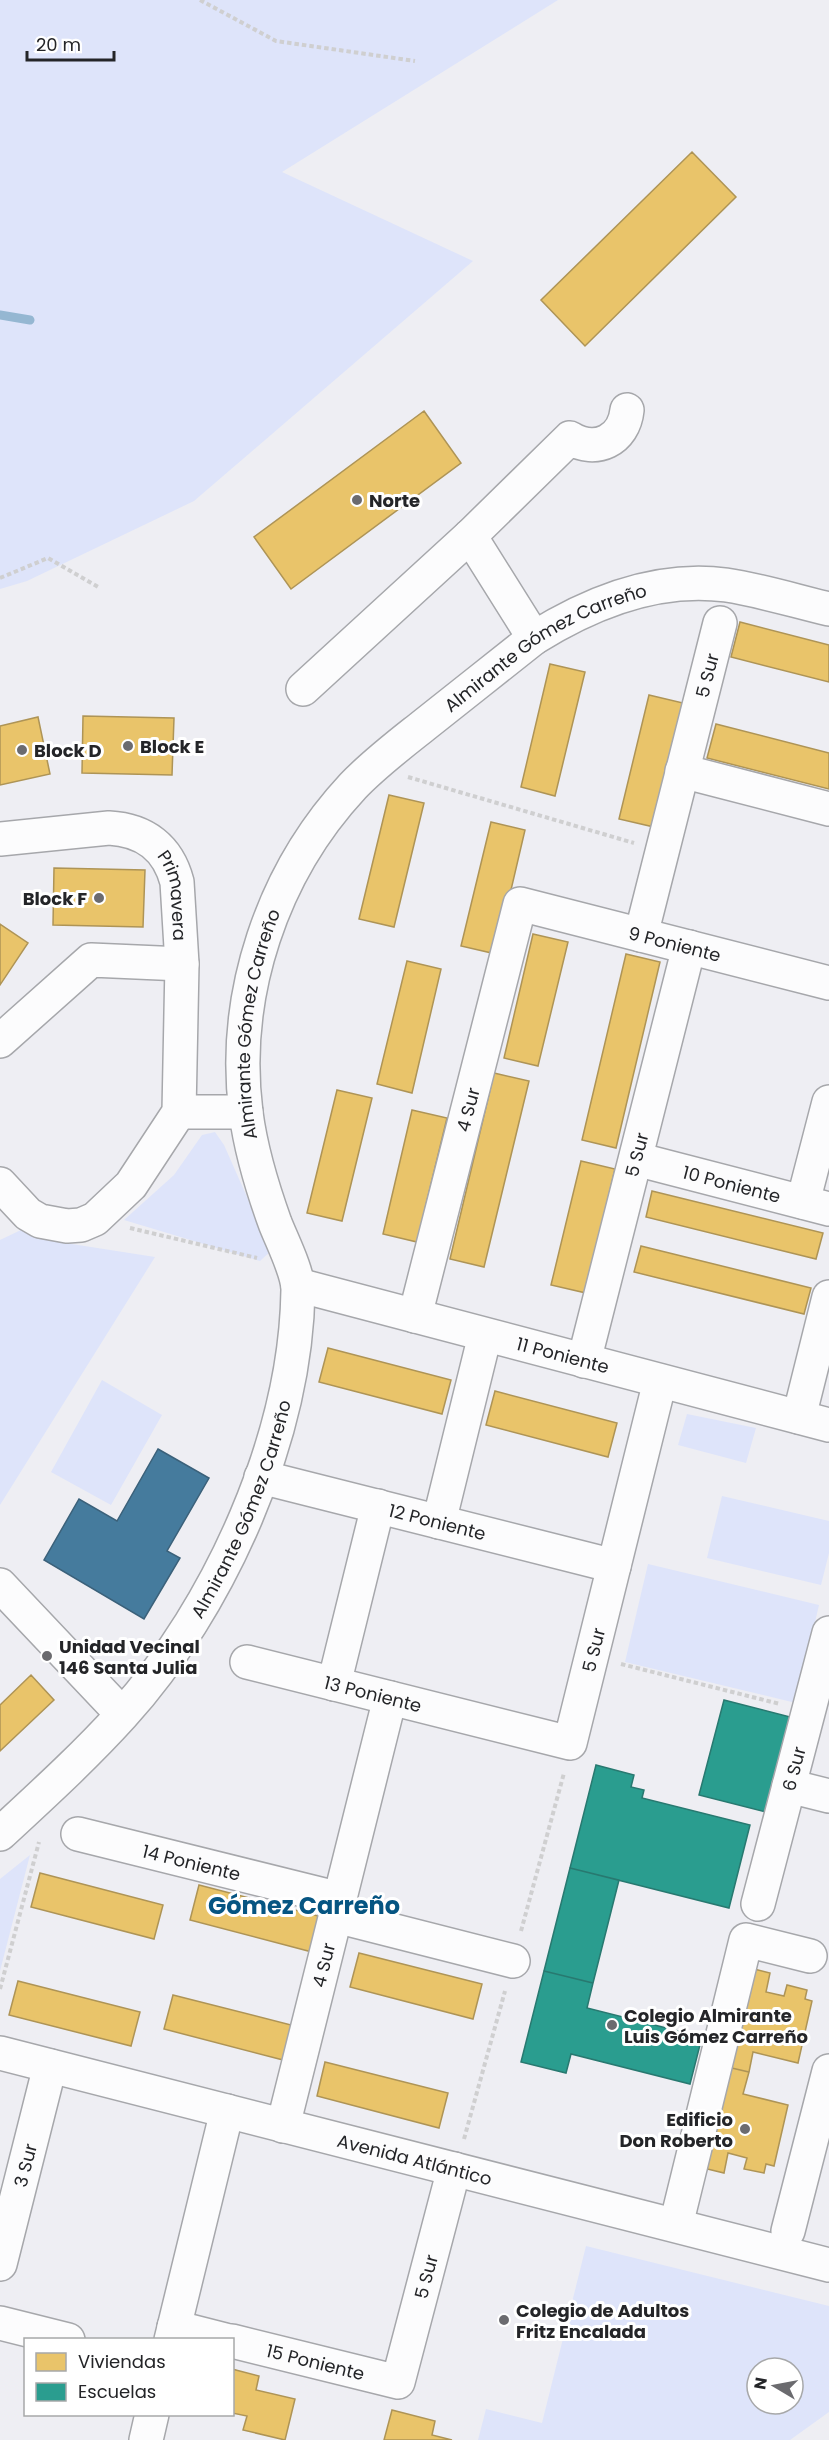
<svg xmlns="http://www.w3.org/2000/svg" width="829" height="2440" font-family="Poppins,sans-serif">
  <rect width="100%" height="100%" fill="#eeeef3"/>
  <path fill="#dee4fa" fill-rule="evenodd" d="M0,0H558L282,172L473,261L194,501L27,581L0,589Z
    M215,1132L224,1145L271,1251L260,1261L124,1220L174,1175L202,1135Z
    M21,1230L59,1242L155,1257L0,1505V1240Z
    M102,1380L162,1415L111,1505L51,1472Z
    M687,1414L756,1428L746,1463L678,1445Z
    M722,1496L829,1521V1553L821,1585L707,1558Z
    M648,1564L819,1605L796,1703L625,1662Z
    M30,1855L0,1971V1879Z
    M586,2246L829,2306V2412L790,2440H478L486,2409L542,2423ZM757,2368H793V2404H757Z"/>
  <path fill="#e9c46a" stroke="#ae9456" stroke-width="1.5" d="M692,152L736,197L585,346L541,300Z
    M424,411L461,463L291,589L254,537Z
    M740,622L829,645V682L731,657Z
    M550,664L585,672L555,796L521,787Z
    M649,695L683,703L654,827L619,819Z
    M83,716L174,718L172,775L82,773Z
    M38,717L50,774L0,785V726Z
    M716,724L829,753V789L707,758Z
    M389,795L424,803L394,927L359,919Z
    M491,822L525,830L496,954L461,946Z
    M54,868L145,870L143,927L53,925Z
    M0,924L28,943L0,985Z
    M533,934L568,942L538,1066L504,1058Z
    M626,954L660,962L616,1148L582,1140Z
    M407,961L441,969L412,1093L377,1084Z
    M494,1073L529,1081L484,1267L450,1259Z
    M337,1090L372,1098L342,1221L307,1213Z
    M412,1110L447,1118L417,1242L383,1234Z
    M581,1161L615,1169L586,1293L551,1285Z
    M652,1191L823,1233L816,1259L646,1217Z
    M641,1246L811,1288L804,1314L634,1272Z
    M328,1348L451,1380L442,1414L319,1382Z
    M495,1391L617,1423L608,1457L486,1425Z
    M31,1675L54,1700L0,1751V1705Z
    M40,1873L163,1905L154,1939L31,1907Z
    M199,1885L322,1917L312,1952L190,1920Z
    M359,1953L482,1984L473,2019L350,1987Z
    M746,1967L770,1973L766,1992L784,1996L787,1985L807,1990L805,1999L812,2001L798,2063L753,2052L749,2072L723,2066Z
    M18,1981L140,2012L131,2046L9,2015Z
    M173,1995L295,2026L287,2061L164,2029Z
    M325,2062L448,2093L439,2128L317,2096Z
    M723,2066L749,2072L743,2094L788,2105L774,2166L766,2164L764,2173L744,2169L747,2158L728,2153L724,2173L699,2167Z
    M232,2369L259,2376L256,2390L295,2399L285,2440L243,2430L247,2416L232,2413Z
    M392,2410L435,2421L432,2435L452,2440H384Z"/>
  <path fill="#2a9d8f" stroke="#287970" stroke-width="1.5" d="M724,1700L794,1718L770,1813L699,1795Z
    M596,1765L634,1775L631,1787L644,1790L642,1798L750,1825L729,1908L570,1868Z
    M570,1868L619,1880L593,1983L544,1971Z
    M544,1971L593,1983L587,2008L702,2037L690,2084L571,2054L566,2073L521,2062Z"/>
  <path fill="#457b9d" stroke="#3b617a" stroke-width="1.5" d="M158,1449L209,1478L167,1551L180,1558L144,1619L44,1560L79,1499L117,1521Z"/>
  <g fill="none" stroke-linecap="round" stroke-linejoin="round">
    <path stroke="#95b7d2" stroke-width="9" d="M0,315L30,320"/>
    <g stroke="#a6a7ab" stroke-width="36">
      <g id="minor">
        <path d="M470,536L534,638"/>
        <path d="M303,689L470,536L570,438C596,454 624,440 627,410"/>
        <path d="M682,771L829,809"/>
        <path id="s1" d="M0,839L109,828C145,830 168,848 177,882L182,964L179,1112L131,1185L95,1219L81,1225L67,1226L40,1221L28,1214L0,1184"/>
        <path id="s2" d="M641,935L720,623"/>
        <path d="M0,1041L91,960L182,964"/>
        <path d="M179,1112H246"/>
        <path id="s3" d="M636,1159L829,1209"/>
        <path d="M803,1202L829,1102"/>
        <path id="s4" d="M298,1285L829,1425"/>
        <path id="s5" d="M415,1316L520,904L829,983"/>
        <path id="s6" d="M584,1361L689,947"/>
        <path d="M799,1417L829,1297"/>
        <path id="s7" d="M261,1477L614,1566"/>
        <path d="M439,1522L485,1335"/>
        <path d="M0,1585L122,1714"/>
        <path id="s8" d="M247,1662L570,1743L660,1381"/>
        <path d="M334,1684L378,1506"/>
        <path d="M789,1786L829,1796"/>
        <path id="s9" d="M0,1834C41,1796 84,1757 122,1715C220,1607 296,1437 298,1290C298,1272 282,1241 275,1223C262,1187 251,1151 246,1113C231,995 272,873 353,786C374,764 399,745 423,726C460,697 497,667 534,638C590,603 658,576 726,585C760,590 795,601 829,609"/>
        <path id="s10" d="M78,1834L340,1899"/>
        <path id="s11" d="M758,1904L829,1633"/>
        <path d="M336,1916L513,1961"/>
        <path id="s12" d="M0,2053L829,2265"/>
        <path id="s13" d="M283,2126L390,1698"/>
        <path d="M676,2225L746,1940L810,1956"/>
        <path d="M788,2231L829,2071"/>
        <path id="s14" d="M0,2264L50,2066"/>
        <path d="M0,2323L68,2340"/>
        <path d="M174,2327L225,2340"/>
        <path d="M171,2340L227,2111"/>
        <path id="s15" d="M232,2341L398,2382L454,2169"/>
        <path d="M146,2440L152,2414"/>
      </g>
    </g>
    <path stroke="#cfcfd0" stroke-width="4" stroke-dasharray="4.5 3" stroke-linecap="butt" d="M200,0L276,41L415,61
      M0,578L48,558L100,588
      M408,777L634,843
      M130,1228L257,1258
      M621,1664L780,1704
      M521,1931L564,1773
      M0,1989L39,1842
      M464,2139L505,1991"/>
    <use href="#minor" stroke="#fcfcfd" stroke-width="33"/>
  </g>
  <g fill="#6b6b6f" stroke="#fff" stroke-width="2">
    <circle cx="357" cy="500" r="6"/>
    <circle cx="128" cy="746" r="6"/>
    <circle cx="22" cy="750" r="6"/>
    <circle cx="99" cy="898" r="6"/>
    <circle cx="47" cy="1656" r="6"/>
    <circle cx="612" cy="2025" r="6"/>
    <circle cx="745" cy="2129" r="6"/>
    <circle cx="504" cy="2320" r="6"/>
  </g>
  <g text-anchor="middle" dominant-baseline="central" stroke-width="6" stroke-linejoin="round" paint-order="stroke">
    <g font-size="18" font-weight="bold" fill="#242528" stroke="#fff" text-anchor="start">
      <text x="369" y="500">Norte</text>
      <text x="140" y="746">Block E</text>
      <text x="34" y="750">Block D</text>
      <text x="87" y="898" text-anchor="end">Block F</text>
      <text x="59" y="1646">Unidad Vecinal<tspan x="59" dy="21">146 Santa Julia</tspan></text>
      <text x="624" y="2015">Colegio Almirante<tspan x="624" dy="21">Luis Gómez Carreño</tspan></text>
      <text x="733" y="2119" text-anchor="end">Edificio<tspan x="733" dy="21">Don Roberto</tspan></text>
      <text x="516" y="2310">Colegio de Adultos<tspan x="516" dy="21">Fritz Encalada</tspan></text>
    </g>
    <g font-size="18" fill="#242528" stroke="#fff">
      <text stroke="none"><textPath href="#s9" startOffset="1419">Almirante Gómez Carreño</textPath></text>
      <text stroke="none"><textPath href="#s2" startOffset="268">5 Sur</textPath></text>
      <text stroke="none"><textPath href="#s1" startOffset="216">Primavera</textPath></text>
      <text stroke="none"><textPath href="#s5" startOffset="585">9 Poniente</textPath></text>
      <text stroke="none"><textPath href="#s9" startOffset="915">Almirante Gómez Carreño</textPath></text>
      <text stroke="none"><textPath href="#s5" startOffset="213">4 Sur</textPath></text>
      <text stroke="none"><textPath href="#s6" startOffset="213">5 Sur</textPath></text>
      <text stroke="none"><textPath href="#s3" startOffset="99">10 Poniente</textPath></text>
      <text stroke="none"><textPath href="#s4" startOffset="274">11 Poniente</textPath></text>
      <text stroke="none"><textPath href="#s9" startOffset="411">Almirante Gómez Carreño</textPath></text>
      <text stroke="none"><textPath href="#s7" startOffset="182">12 Poniente</textPath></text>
      <text stroke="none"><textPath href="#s8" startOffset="429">5 Sur</textPath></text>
      <text stroke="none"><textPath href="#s8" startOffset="130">13 Poniente</textPath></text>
      <text stroke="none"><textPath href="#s11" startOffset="140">6 Sur</textPath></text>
      <text stroke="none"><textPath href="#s10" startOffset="117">14 Poniente</textPath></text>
      <text stroke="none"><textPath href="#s13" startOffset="166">4 Sur</textPath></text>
      <text stroke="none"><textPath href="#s12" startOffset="428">Avenida Atlántico</textPath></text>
      <text stroke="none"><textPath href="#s14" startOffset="102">3 Sur</textPath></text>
      <text stroke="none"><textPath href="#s15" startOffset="280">5 Sur</textPath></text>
      <text stroke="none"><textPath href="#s15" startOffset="86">15 Poniente</textPath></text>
    </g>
    <g font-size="24" font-weight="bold" fill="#065582" stroke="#fff">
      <text x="304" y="1905">Gómez Carreño</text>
    </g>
  </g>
  <rect x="24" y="2338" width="210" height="78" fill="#ffffff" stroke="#a7a8a9" stroke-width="1.5"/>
  <rect x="36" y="2353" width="30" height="18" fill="#e9c46a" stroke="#a7a8a9" stroke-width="1.5"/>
  <text x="78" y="2368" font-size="18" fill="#242528">Viviendas</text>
  <rect x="36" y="2383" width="30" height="18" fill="#2a9d8f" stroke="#a7a8a9" stroke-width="1.5"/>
  <text x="78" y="2398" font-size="18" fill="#242528">Escuelas</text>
  <g transform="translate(775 2386) rotate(280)"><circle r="28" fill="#ffffff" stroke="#a7a8a9" stroke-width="1.5"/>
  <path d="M0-4.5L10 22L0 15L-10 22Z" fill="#6b6b6f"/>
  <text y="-9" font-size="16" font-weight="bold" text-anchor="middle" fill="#242528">N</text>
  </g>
  <path d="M27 51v9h87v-9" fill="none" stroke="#242528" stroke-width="3"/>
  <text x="36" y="51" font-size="18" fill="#242528" stroke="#ffffff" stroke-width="4.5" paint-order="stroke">20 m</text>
</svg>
